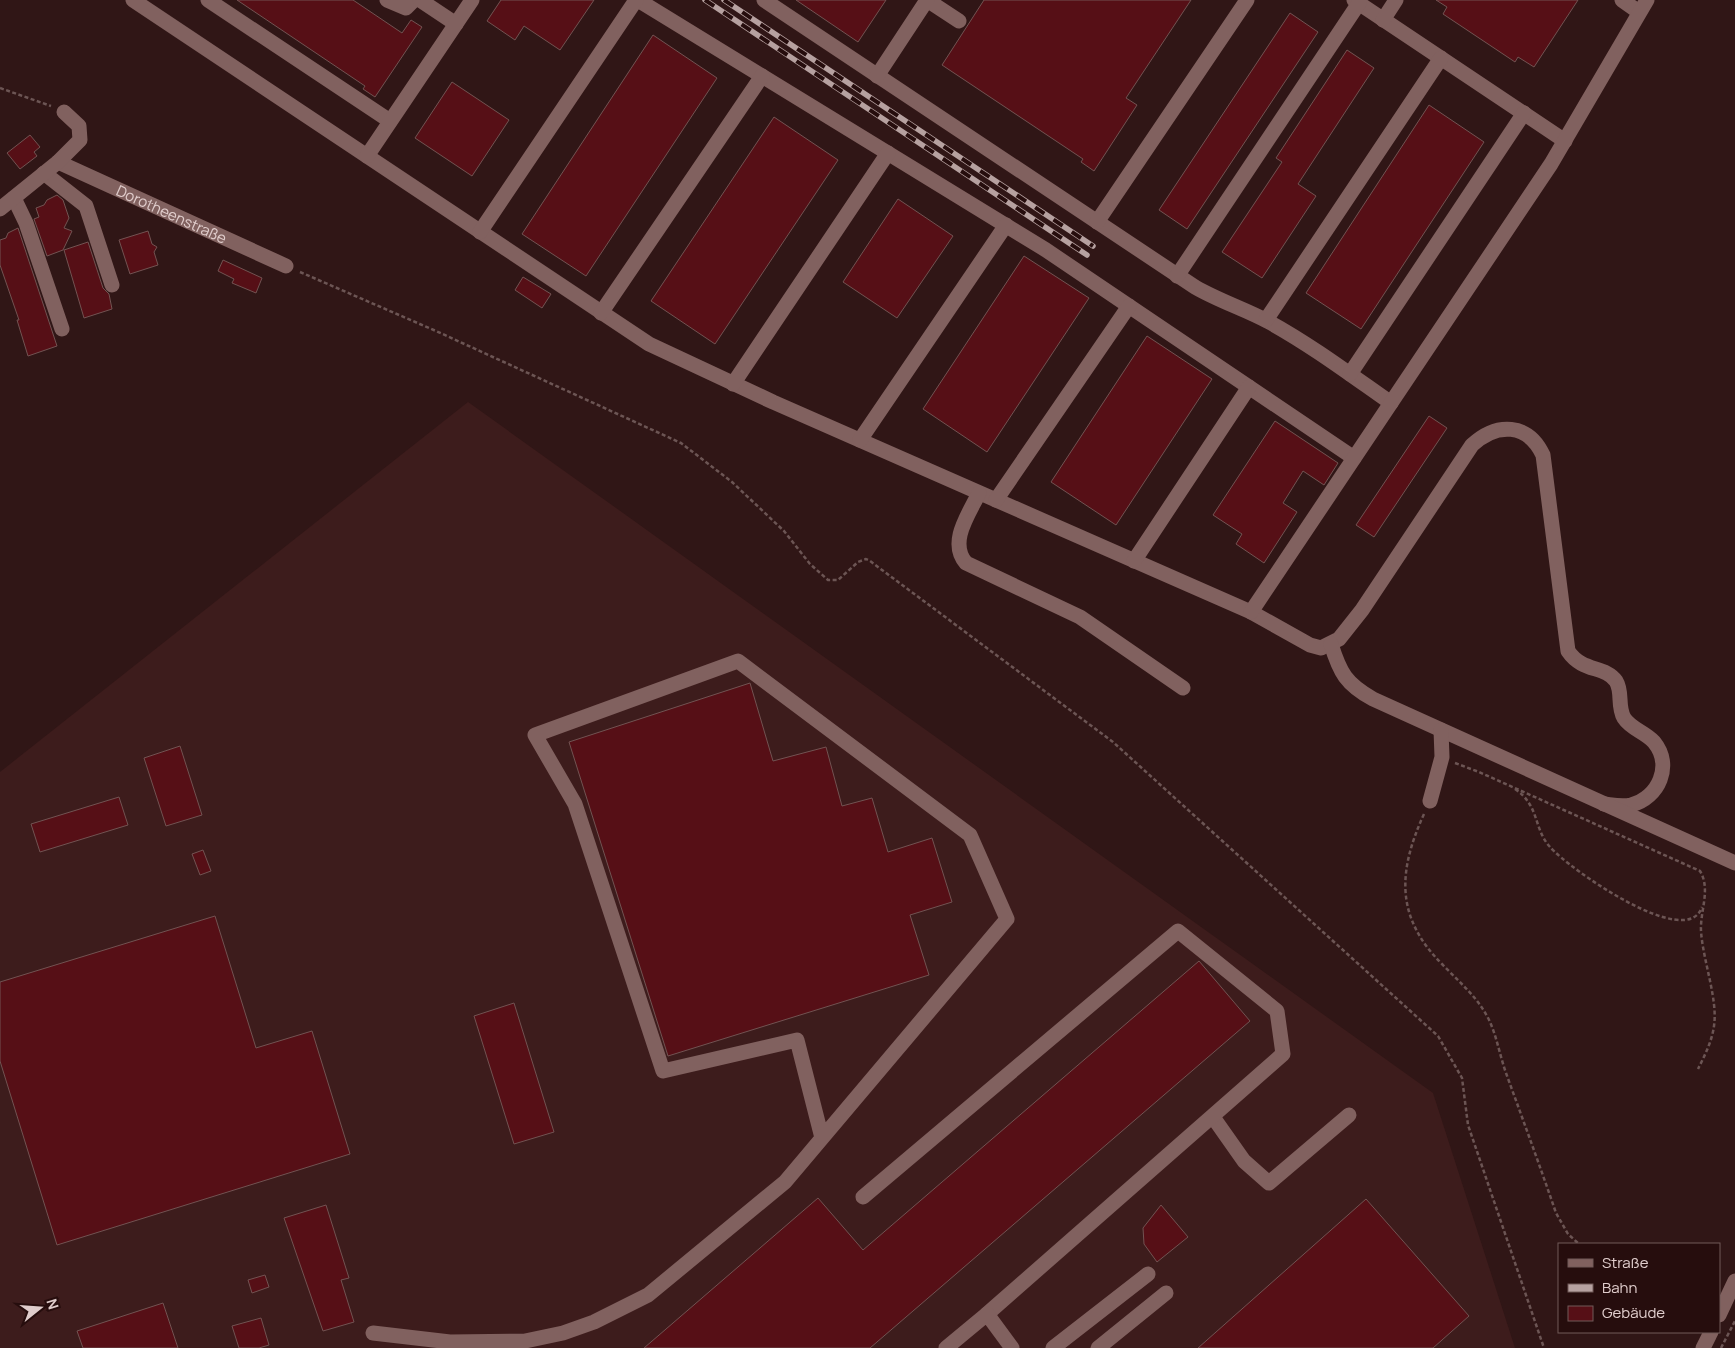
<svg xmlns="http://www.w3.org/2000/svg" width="1735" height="1348" font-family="Manrope,sans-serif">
  <rect width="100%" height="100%" fill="#301616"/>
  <path fill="#3d1c1c" d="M468,402L1433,1093L1515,1348H0V772Z"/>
  <path fill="#560f16" stroke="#725352" d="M237,0H353L402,33L411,20L422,27L375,97L363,89L365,86Z
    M501,0H594L560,50L524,26L515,40L487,21Z
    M796,0H886L858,42Z
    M984,0H1191L1126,98L1137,105L1094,171L1081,162L1083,159L942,65Z
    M1436,0H1578L1534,67L1518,57L1515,62L1443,14L1447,7Z
    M1290,13L1318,32L1187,229L1159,210Z
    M653,35L717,78L586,276L522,234Z
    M1347,50L1374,68L1298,184L1316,196L1262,278L1222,252L1282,162L1276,158Z
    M452,82L509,120L472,176L415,138Z
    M1429,105L1484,142L1361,329L1306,293Z
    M774,117L838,160L715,344L651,301Z
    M30,135L40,147L34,152L37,156L20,169L7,153Z
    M57,195L63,200L69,218L64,228L72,231L63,250L47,256L34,219L39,217L36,208L44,205L47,200Z
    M898,199L953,236L897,318L843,282Z
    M18,228L57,346L28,356L17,320H19L0,265V240L6,238L8,233Z
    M148,231L152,244L157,247L154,252L158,265L130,274L119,240Z
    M88,242L103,288L109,294L112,309L84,318L64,250Z
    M1024,256L1089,298L987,452L923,409Z
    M223,260L262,278L256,293L232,283L234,279L218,271Z
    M523,277L551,294L542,308L515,290Z
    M1147,336L1212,379L1116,525L1051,482Z
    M1429,416L1447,428L1374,537L1356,525Z
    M1275,421L1338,463L1324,485L1303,471L1283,503L1297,512L1264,563L1236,544L1242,534L1213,515Z
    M750,683L773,761L826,747L842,806L872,798L888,852L932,838L952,902L910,915L929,975L668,1056L569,742Z
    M180,746L202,815L166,826L144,758Z
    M119,797L128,825L40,852L31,824Z
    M203,850L211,871L200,875L192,854Z
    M215,916L256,1048L312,1031L350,1154L57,1245L0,1061V982Z
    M1199,961L1250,1021L870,1348H644L818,1198L863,1250Z
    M514,1003L554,1132L514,1144L474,1016Z
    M1366,1199L1469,1316L1433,1348H1198Z
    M326,1205L349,1278L341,1280L354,1322L323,1331L284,1218Z
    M1161,1205L1188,1237L1157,1262L1144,1244L1143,1228Z
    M265,1275L269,1287L252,1293L248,1280Z
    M163,1303L178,1348H83L77,1331Z
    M261,1318L269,1345L259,1348H239L232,1326Z"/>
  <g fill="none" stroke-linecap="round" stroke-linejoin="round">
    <path stroke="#6c5554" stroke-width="2.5" stroke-dasharray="4 2.5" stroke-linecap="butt" d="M0,88L51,106
      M300,272L436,331L681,443L732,482L784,531L810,564L828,580H838L858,562L866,559L870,561L1113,742L1438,1036L1462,1078L1468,1125L1544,1348
      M1455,763L1479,772L1700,871C1711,889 1700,911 1701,931C1703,961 1718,999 1714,1026C1712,1041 1705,1055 1698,1069
      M1515,789C1540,806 1533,828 1550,847C1568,868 1687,952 1702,907
      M1424,814C1398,871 1395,917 1442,964C1460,983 1479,998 1490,1022C1497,1038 1500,1056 1506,1073C1523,1120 1540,1166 1556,1213L1568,1234L1579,1244
      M1721,1348L1735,1321"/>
    <g stroke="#81615f" stroke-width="15">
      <path d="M133,0L649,344L773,402L1251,612L1310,645L1321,648L1339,639L1362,610L1472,445C1497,422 1528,423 1543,455L1568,651C1583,673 1604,665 1616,681C1623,692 1617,706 1624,718C1631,729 1645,732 1654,742C1673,765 1659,798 1631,805C1622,807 1613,805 1604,804"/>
      <path d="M208,0L390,121"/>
      <path d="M387,0L406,8L414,0"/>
      <path d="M420,0L456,24"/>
      <path d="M638,0L1046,250L1354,458"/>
      <path d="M764,0L1195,287C1219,301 1245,309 1269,322C1311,345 1351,375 1391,403"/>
      <path d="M927,0L959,21"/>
      <path d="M1354,0L1565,141"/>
      <path d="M1622,0L1639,12"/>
      <path d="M1383,20L1396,0"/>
      <path d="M877,76L927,0"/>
      <path d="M367,156L472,0"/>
      <path id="s1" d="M58,162L286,266"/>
      <path d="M44,173L86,206L112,285"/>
      <path d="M14,198L26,223L62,329"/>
      <path d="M0,209L58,162L80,140L79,126L64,112"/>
      <path d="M1097,222L1247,0"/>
      <path d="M480,232L636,0"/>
      <path d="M1177,276L1359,3"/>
      <path d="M601,313L762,76"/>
      <path d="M1266,320L1441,58"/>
      <path d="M1350,374L1524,113"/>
      <path d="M733,384L888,153"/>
      <path d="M860,440L1006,225"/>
      <path d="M979,493C969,514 948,542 966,563L1080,617L1183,688"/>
      <path d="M996,500L1129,306"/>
      <path d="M1134,561L1249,387"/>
      <path d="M1251,612L1551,164L1647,0"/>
      <path d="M1331,644C1340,673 1346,684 1373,699L1735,863"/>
      <path d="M1430,801L1442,757L1441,730"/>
      <path d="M1213,1117L1244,1161L1269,1183L1349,1115"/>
      <path d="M863,1197L1178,931L1277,1011L1283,1054L987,1314"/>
      <path d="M1719,1315L1735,1281"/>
      <path d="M373,1333L450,1342L525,1341L563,1333L594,1322L648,1295L785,1182L1007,919L970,835L738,661L535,735L575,804L663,1071L797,1040L822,1138"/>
      <path d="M946,1348L987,1314L1012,1348"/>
      <path d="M1053,1348L1148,1274"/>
      <path d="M1098,1348L1166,1293"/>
      <path d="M1703,1348L1711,1332"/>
    </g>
    <g stroke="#b6a1a0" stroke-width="5.5">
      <path id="rail" d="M705,0L1087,255
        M724,0L1093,246"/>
    </g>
    <use href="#rail" stroke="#260d0d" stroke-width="4" stroke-dasharray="11" stroke-linecap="butt"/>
  </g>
  <g text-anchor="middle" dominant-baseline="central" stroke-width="4.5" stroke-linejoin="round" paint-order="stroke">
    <g font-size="15" fill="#e0cdcc" stroke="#260d0d">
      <text stroke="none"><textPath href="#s1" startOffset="125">Dorotheenstraße</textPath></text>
    </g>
  </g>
  <rect x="1558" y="1243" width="162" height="90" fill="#260d0d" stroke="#705a59"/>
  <rect x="1568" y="1259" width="25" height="8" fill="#81615f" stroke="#705a59"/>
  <text x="1602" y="1268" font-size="15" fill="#e0cdcc">Straße</text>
  <rect x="1568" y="1284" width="25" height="8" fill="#b6a1a0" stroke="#705a59"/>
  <text x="1602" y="1293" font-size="15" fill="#e0cdcc">Bahn</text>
  <rect x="1568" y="1306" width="25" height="15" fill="#560f16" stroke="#705a59"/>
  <text x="1602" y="1318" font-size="15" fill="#e0cdcc">Gebäude</text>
  <g transform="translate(40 1308) rotate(73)" stroke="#260d0d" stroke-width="4" paint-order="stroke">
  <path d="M0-4L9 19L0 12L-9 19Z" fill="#e0cdcc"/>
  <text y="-8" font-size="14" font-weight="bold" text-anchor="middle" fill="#e0cdcc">N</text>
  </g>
</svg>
